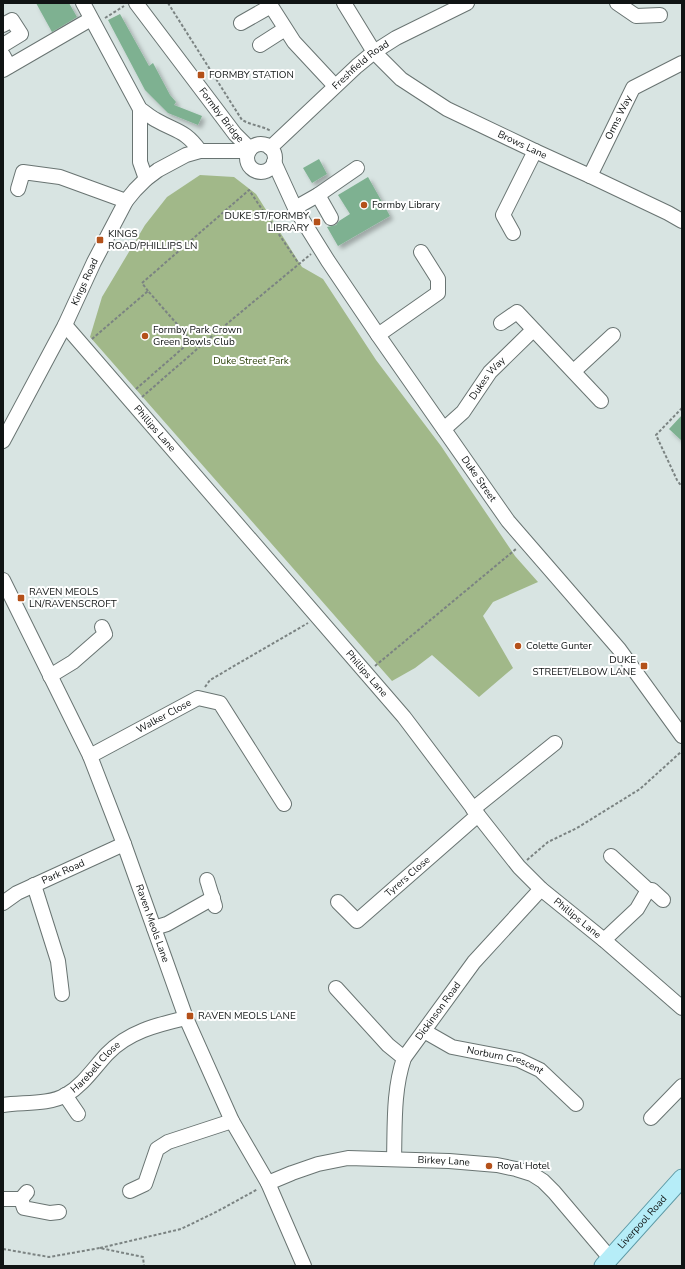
<svg xmlns="http://www.w3.org/2000/svg" width="685" height="1269" font-family="'Nunito Sans',sans-serif">
  <defs>
    <filter id="shadow"><feDropShadow dx="3.5" dy="3.5" stdDeviation="2" flood-color="#0004"/></filter>
  </defs>
  <rect width="100%" height="100%" fill="#d8e4e2"/>
  <path fill="#a1b889" d="M200,175L234,177L256,194L302,267L323,279L376,360L441,446L515,556L538,582L493,602L483,616L513,668L479,697L432,655L415,668L392,681L90,337L102,297L145,225L167,197Z"/>
  <path fill="#7eb191" filter="url(#shadow)" d="M36,3H69L77,17L52,32Z
    M120,14L149,66L153,63L170,95L176,102L174,105L202,116L198,125L168,113L145,90L108,20Z
    M319,159L327,174L312,183L303,168Z
    M368,177L390,216L338,246L327,227L336,225L339,221L350,214L338,195Z
    M682,415V441L669,429Z"/>
  <g fill="none" stroke-linecap="round" stroke-linejoin="round">
    <g stroke="#697472" stroke-width="16">
      <g id="minor">
        <path d="M83,3L140,109C145,112 150,117 156,120C177,132 185,130 200,151"/>
        <path id="s1" d="M136,3L235,134L250,149"/>
        <path id="s2" d="M344,3L374,52L401,79L447,109L535,151L590,176L668,213L682,221"/>
        <path d="M617,3L636,16L660,15"/>
        <path d="M241,23L271,6L294,42L335,86"/>
        <path d="M3,25L12,20L21,34L3,45"/>
        <path d="M260,45L285,29"/>
        <path d="M3,55L9,66"/>
        <path d="M3,70L91,19"/>
        <path d="M140,109V162L146,179"/>
        <circle cx="261" cy="158" r="14"/>
        <path id="s3" d="M270,148L357,66L374,52L396,38L467,3"/>
        <path id="s4" d="M274,162L295,208L328,261L378,335L508,521L619,649L682,736"/>
        <path id="s5" d="M590,176L633,88L682,63"/>
        <path d="M18,189L23,172L60,177L126,201"/>
        <path d="M318,195L331,218"/>
        <path d="M295,208L318,195L357,168"/>
        <path d="M513,233L503,215L535,151"/>
        <path d="M501,323L517,312L601,401"/>
        <path id="s6" d="M65,325L404,717L478,815L519,867L541,889L604,940L682,1008"/>
        <path d="M378,335L438,293V279L421,252"/>
        <path d="M574,371L613,335"/>
        <path id="s7" d="M444,429L463,412L490,372L533,330"/>
        <path id="s8" d="M3,441L65,325L94,262L126,201L135,190L146,179L158,170L186,155L200,151H249"/>
        <path id="s9" d="M3,580L90,756L124,844L186,1018L232,1121L268,1183L304,1266"/>
        <path d="M50,676L73,662L105,634L102,627"/>
        <path id="s10" d="M90,756L198,698L220,703L284,804"/>
        <path d="M473,809L555,743"/>
        <path d="M611,856L648,890H652L663,900"/>
        <path d="M207,880L215,906"/>
        <path d="M34,885L58,961L62,994"/>
        <path id="s11" d="M338,902L357,921L478,815"/>
        <path id="s12" d="M3,903L17,893L124,844"/>
        <path d="M154,928L167,924L213,898"/>
        <path d="M604,940L637,909L648,890"/>
        <path d="M336,988L388,1045L404,1058"/>
        <path id="s13" d="M424,1031L452,1047L519,1060L540,1070L576,1104"/>
        <path d="M65,1095L78,1114"/>
        <path id="s14" d="M3,1105C23,1102 48,1105 66,1095C83,1085 94,1068 107,1054C128,1032 156,1025 186,1018"/>
        <path d="M651,1118L682,1086"/>
        <path id="s15" d="M394,1159C395,1125 393,1091 404,1058L474,962L541,889"/>
        <path id="s16" d="M268,1183L292,1173L318,1164L348,1158L449,1161L497,1165L516,1169L532,1174L543,1181L554,1192L610,1258"/>
        <path d="M130,1191L145,1184L157,1149L168,1142L232,1121"/>
        <path d="M27,1192L21,1199L24,1208L50,1213L59,1212"/>
        <path d="M3,1199H21"/>
      </g>
    </g>
    <g stroke="#5d99a5" stroke-width="19">
      <g id="major">
        <path id="s17" d="M603,1266L682,1178"/>
      </g>
    </g>
    <path stroke="#7b8382" stroke-width="2" stroke-dasharray="3 2" stroke-linecap="butt" d="M168,3L242,120C251,125 262,126 271,131
      M105,18L124,6
      M148,291L142,283L249,190L299,264
      M92,339L148,291L198,348
      M136,389L191,341
      M142,397L211,337L311,254
      M682,408L656,435L677,480L682,487
      M375,666L516,549
      M205,687L210,680L308,623
      M527,860L548,842L577,828L640,789L682,751
      M100,1248L181,1229L218,1211L258,1189
      M3,1249L49,1257L100,1248L143,1257L144,1266"/>
    <use href="#minor" stroke="#fff" stroke-width="14"/>
    <use href="#major" stroke="#b6edf8" stroke-width="17"/>
  </g>
  <g fill="#b4511a" stroke="#fff" stroke-width="1.5">
    <rect x="197" y="71" width="8" height="8" rx="2"/>
    <circle cx="364" cy="205" r="4"/>
    <rect x="313" y="218" width="8" height="8" rx="2"/>
    <rect x="96" y="236" width="8" height="8" rx="2"/>
    <circle cx="145" cy="336" r="4"/>
    <rect x="17" y="594" width="8" height="8" rx="2"/>
    <circle cx="518" cy="646" r="4"/>
    <rect x="640" y="662" width="8" height="8" rx="2"/>
    <rect x="186" y="1012" width="8" height="8" rx="2"/>
    <circle cx="489" cy="1166" r="4"/>
  </g>
  <g text-anchor="middle" dominant-baseline="central" stroke-width="4" stroke-linejoin="round" paint-order="stroke">
    <g font-size="10" fill="#101414" stroke="#fff">
      <text stroke="none"><textPath href="#s3" startOffset="123">Freshfield Road</textPath></text>
      <text stroke="none"><textPath href="#s1" startOffset="141">Formby Bridge</textPath></text>
      <text stroke="none"><textPath href="#s5" startOffset="65">Orms Way</textPath></text>
      <text stroke="none"><textPath href="#s2" startOffset="234">Brows Lane</textPath></text>
      <text stroke="none"><textPath href="#s8" startOffset="179">Kings Road</textPath></text>
      <text stroke="none"><textPath href="#s7" startOffset="67">Dukes Way</textPath></text>
      <text stroke="none"><textPath href="#s6" startOffset="137">Phillips Lane</textPath></text>
      <text stroke="none"><textPath href="#s4" startOffset="378">Duke Street</textPath></text>
      <text stroke="none"><textPath href="#s6" startOffset="461">Phillips Lane</textPath></text>
      <text stroke="none"><textPath href="#s10" startOffset="84">Walker Close</textPath></text>
      <text stroke="none"><textPath href="#s12" startOffset="68">Park Road</textPath></text>
      <text stroke="none"><textPath href="#s11" startOffset="94">Tyrers Close</textPath></text>
      <text stroke="none"><textPath href="#s6" startOffset="785">Phillips Lane</textPath></text>
      <text stroke="none"><textPath href="#s9" startOffset="375">Raven Meols Lane</textPath></text>
      <text stroke="none"><textPath href="#s15" startOffset="160">Dickinson Road</textPath></text>
      <text stroke="none"><textPath href="#s13" startOffset="87">Norburn Crescent</textPath></text>
      <text stroke="none"><textPath href="#s14" startOffset="105">Harebell Close</textPath></text>
      <text stroke="none"><textPath href="#s16" startOffset="180">Birkey Lane</textPath></text>
      <text stroke="none"><textPath href="#s17" startOffset="59">Liverpool Road</textPath></text>
    </g>
    <g font-size="10" fill="#101414" stroke="#fff" text-anchor="start">
      <text x="209" y="75">FORMBY STATION</text>
      <text x="372" y="205">Formby Library</text>
      <text x="309" y="216" text-anchor="end">DUKE ST/FORMBY<tspan x="309" dy="12">LIBRARY</tspan></text>
      <text x="108" y="234">KINGS<tspan x="108" dy="12">ROAD/PHILLIPS LN</tspan></text>
      <text x="153" y="330">Formby Park Crown<tspan x="153" dy="12">Green Bowls Club</tspan></text>
      <text x="29" y="592">RAVEN MEOLS<tspan x="29" dy="12">LN/RAVENSCROFT</tspan></text>
      <text x="526" y="646">Colette Gunter</text>
      <text x="636" y="660" text-anchor="end">DUKE<tspan x="636" dy="12">STREET/ELBOW LANE</tspan></text>
      <text x="198" y="1016">RAVEN MEOLS LANE</text>
      <text x="497" y="1166">Royal Hotel</text>
    </g>
    <g font-size="10" fill="#2f440e" stroke="#fff">
      <text x="251" y="361">Duke Street Park</text>
    </g>
  </g>
  <rect width="685" height="1269" fill="none" stroke="#101414" stroke-width="8"/>
</svg>
